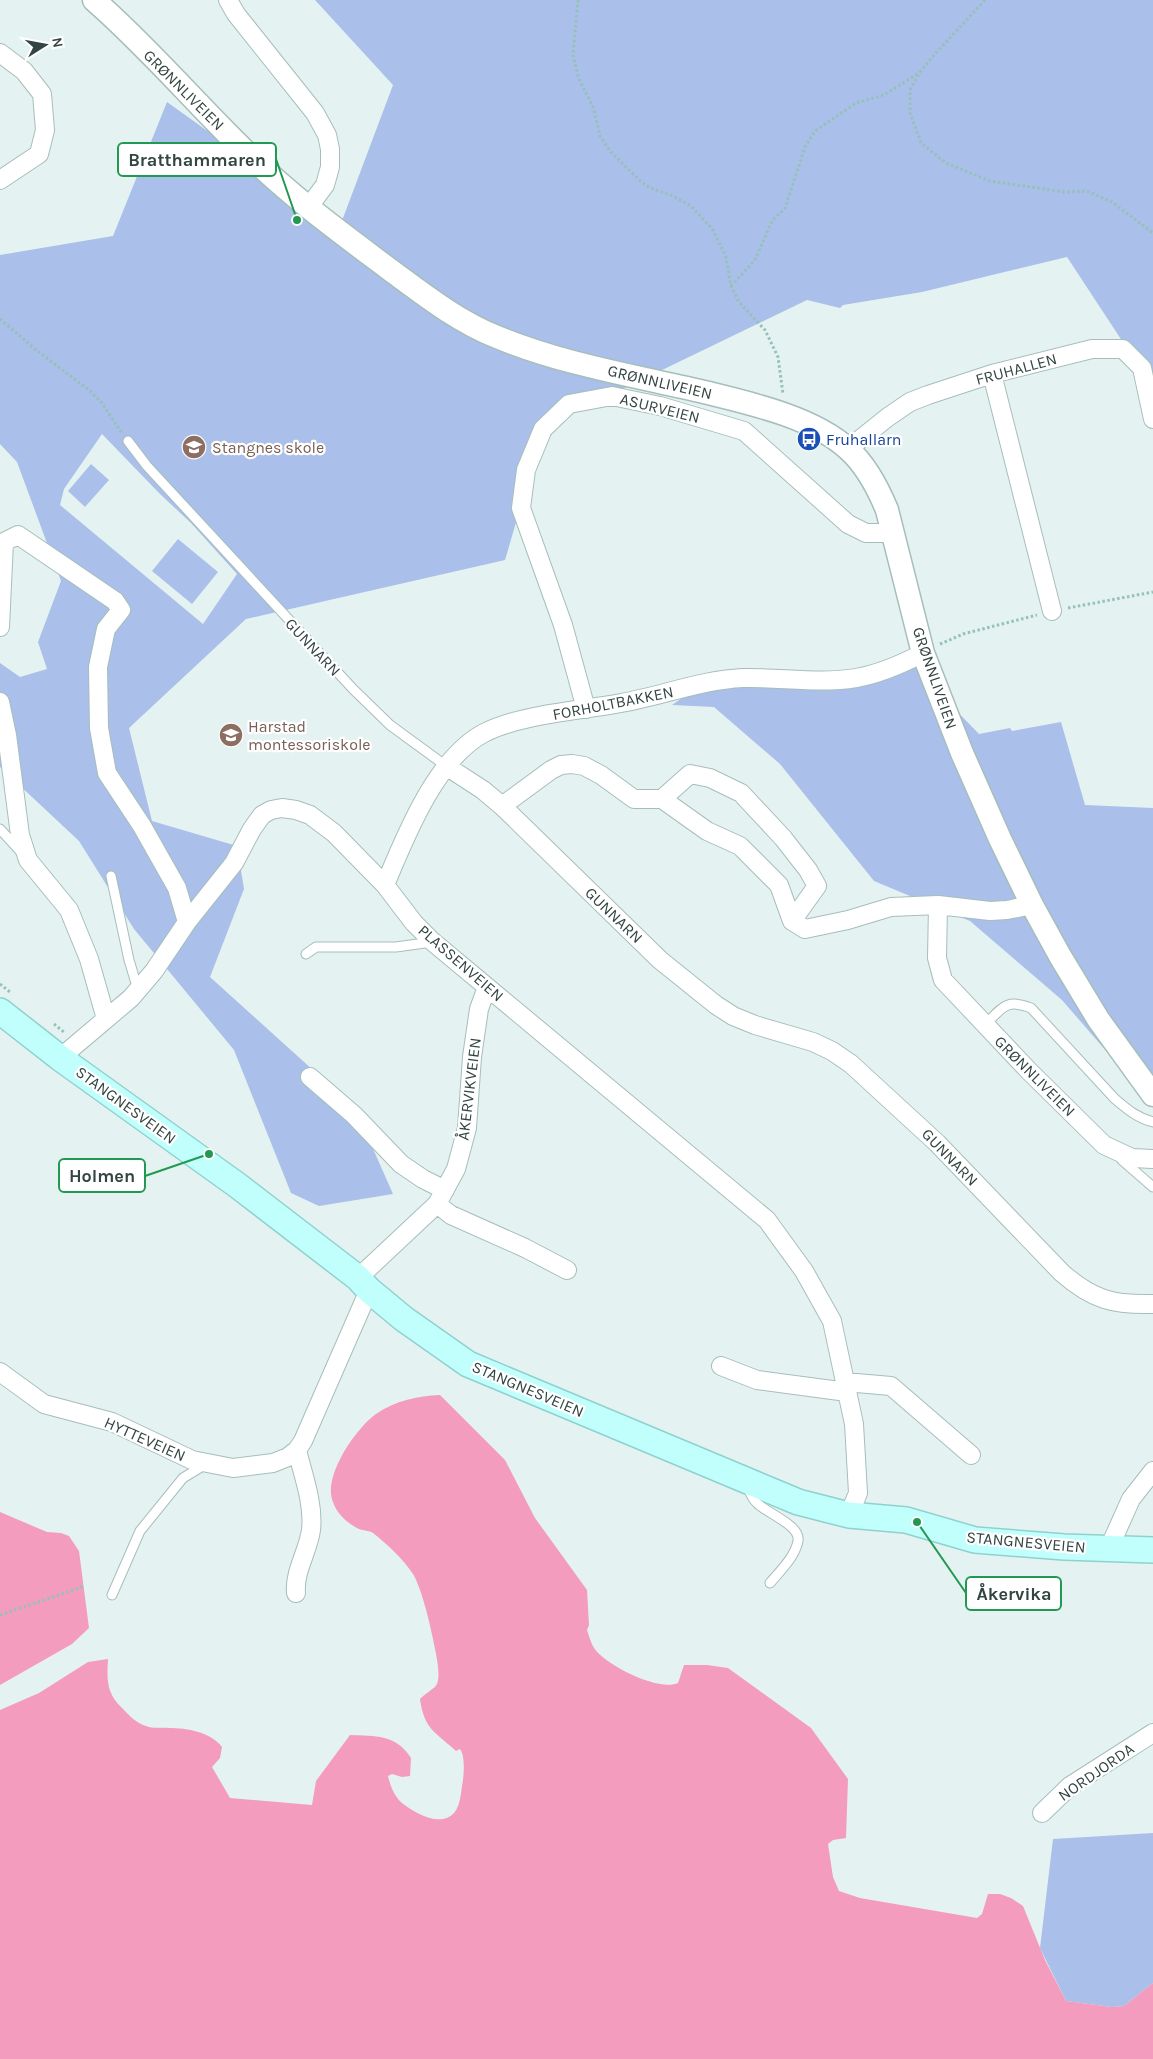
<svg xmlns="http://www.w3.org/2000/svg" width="1153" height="2059" font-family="Karla,sans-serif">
  <rect width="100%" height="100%" fill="#e4f3f1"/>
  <path fill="#aabfe9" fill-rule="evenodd" d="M315,0H1153V388L1067,257L922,292L843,305L840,308L807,300L544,427L505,560L246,619L129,728L152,821L237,846L244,889L210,977L355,1108L393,1194L319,1206L291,1193L234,1050L134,929L79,841L0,767V663L20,677L47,669L38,642L61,581L17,462L0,444V255L113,236L167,102L340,226L393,85ZM102,434L160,494L191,523L237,574L203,624L60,505L64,489Z
    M91,464L109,480L85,507L68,491Z
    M178,539L218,572L192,604L152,571Z
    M921,649L942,696L979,734L1010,728L1012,731L1061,722L1085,805L1153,808V1105L1062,1000L970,921L874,881L780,764L714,707L672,705L702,684L831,680Z
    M1153,1833V1983L1124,2006L1112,2007L1066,2001L1040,1948L1053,1839Z"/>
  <path fill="#f39cbd" d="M440,1395L505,1460L535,1518L587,1590L589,1625L587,1630C589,1636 591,1643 594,1648C605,1665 659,1692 678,1683L684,1665H707L728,1668L811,1728L848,1779L846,1838L833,1840L828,1844L833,1877L839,1891L860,1898L977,1918L982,1914L988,1894H1000L1011,1898L1023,1906L1045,1960L1066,2001L1112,2007L1124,2006L1153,1983V2059H0V1710L39,1693L88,1662L108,1659C107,1680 106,1692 122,1708C130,1716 136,1723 146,1726C153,1729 162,1727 169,1728C187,1728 211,1732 222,1747L220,1758L212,1767L230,1798L312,1805L316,1781L350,1735C375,1736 396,1734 411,1758L410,1776L402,1777L392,1774L388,1776C390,1785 394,1796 402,1803C415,1813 440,1828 454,1813C461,1805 461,1790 463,1780C464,1771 465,1756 460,1749L456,1751C435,1732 424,1729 420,1699C425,1694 430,1691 435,1687C443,1679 435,1650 433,1639C430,1623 421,1587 413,1574C403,1559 387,1544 373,1533C369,1530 363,1531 359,1529C347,1523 337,1514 333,1502C322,1477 356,1428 376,1414C394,1401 418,1396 440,1395Z
    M0,1512L47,1532L61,1533L69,1536L79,1551L89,1628L72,1644L0,1685Z"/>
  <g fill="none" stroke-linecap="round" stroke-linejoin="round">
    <g stroke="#a6bebb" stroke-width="11">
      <path id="service" d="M128,441L147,466L353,689L390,725L446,766
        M0,829L21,852
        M111,876L129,960L138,990
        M306,954L316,947H396L432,942
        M985,1025C1002,1008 1006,998 1031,1008L1115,1099C1127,1109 1137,1118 1153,1122
        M1122,1160L1153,1187
        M747,1486C750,1492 752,1499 757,1503C766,1513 801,1525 798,1541C795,1557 780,1571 770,1583
        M112,1595L140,1531L183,1478L206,1464"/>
    </g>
    <g stroke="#a6bebb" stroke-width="20">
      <path id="minor" d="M228,0L236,14L315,113L327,135L330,149V167L325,185L308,208
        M0,53L24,71L42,94L45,130L39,154L0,180
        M992,374L1052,611
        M848,449L888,417L910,402L928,395L992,374L1092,349H1123L1142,368L1153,419
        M0,627L4,542L18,535L115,601L121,610L106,629L98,667L99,728L107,773L142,826L177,888L187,922
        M0,702L7,735L20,835L28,860L69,910L89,959L106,1019
        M586,709L563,625L521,508L526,470L543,429L569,404L612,396L660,406L744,431L848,524L866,533H893
        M446,766L483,790L502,806L660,960L716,1005L733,1016L755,1025L813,1042L832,1051L851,1064L937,1143L1062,1273C1093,1300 1113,1305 1153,1304
        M662,799L690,774L710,778L741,793L783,838L808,870L817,886L792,921L805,929L848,920L891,907L938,905L990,911L1007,910L1032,905
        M502,806L551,770L561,765L572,764L584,766L601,775L634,799H662L707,831L740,846L779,885L792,921
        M385,885C405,837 436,758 484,733C521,714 579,711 621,703C661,696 701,680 743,678C780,677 819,684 856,678C879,674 902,664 923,653
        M938,905L937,958L943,980L1029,1071L1104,1145L1132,1158L1153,1159
        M60,1058L131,998L154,971L187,922L234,863L252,829L262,815L271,810L282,808L296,810L310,815L334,833L385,885L414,923L433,942L767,1220L804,1271L832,1321L854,1424L858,1493L849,1515
        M310,1077L354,1115L401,1164L423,1179L445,1190
        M437,1204L451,1215L525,1248L567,1270
        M358,1278L437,1204L456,1169L467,1128L472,1057L479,1009L487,987
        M721,1366L757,1380L847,1392
        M0,1372L44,1404L112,1422L192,1460L233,1468L273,1463L288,1457L297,1450L303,1441L369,1290
        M845,1382L891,1386L971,1455
        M1109,1548L1131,1499L1153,1471
        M296,1593C294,1571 308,1552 311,1530C314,1504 303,1475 297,1450
        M1042,1813L1070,1786L1153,1733"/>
    </g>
    <g stroke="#a6bebb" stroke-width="25">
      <path id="tertiary" d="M94,0C149,48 197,105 249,155C293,198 341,233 389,269C423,294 457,321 497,337C562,364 635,376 704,392C749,403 813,417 848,449C866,465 878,488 887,510L923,653L962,753L1000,839L1032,905L1060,956L1098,1019L1153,1095"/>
    </g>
    <g stroke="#8fd1ce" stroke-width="28">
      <path id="secondary" d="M0,1011L60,1058L237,1185L358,1278L369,1290L404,1319L468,1364L798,1502L849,1515L906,1520L975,1540L1064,1547L1153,1550"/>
    </g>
    <path stroke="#96c1bb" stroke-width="3" stroke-dasharray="2.5 2.5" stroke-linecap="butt" d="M578,0L573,55L579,79L593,107L600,136L610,151L639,180L650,188L671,195L691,206L713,230L726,257L731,286L739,302L765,330L778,357L783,394
      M985,0L936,53L920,72L910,90V113L921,143L946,163L990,181L1065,192L1087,191L1112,202L1153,233
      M731,286L755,260L772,221L785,208L805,147L815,131L856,103L884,95L919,73
      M0,319L35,349L90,391L102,403L121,432
      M1068,608L1153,592
      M940,644L963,634L1037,615
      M0,984L10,992
      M54,1024L65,1033
      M0,1615L85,1586"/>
    <use href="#service" stroke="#fff" stroke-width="9"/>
    <use href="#minor" stroke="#fff" stroke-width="18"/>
    <use href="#tertiary" stroke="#fff" stroke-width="22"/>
    <use href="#secondary" stroke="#c1fffd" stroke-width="25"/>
  </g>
  <defs>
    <g id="bus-disc" transform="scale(1.25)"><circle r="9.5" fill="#1a4fb4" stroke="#fff"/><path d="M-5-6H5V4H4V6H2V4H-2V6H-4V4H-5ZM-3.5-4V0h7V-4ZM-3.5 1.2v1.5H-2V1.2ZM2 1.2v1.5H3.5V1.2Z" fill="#fff"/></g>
    <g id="school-disc" transform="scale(1.25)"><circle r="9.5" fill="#8d6e63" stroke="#fff"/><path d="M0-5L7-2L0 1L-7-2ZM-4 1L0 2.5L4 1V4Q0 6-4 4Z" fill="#fff"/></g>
  </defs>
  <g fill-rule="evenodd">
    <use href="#bus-disc" x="809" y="439"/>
    <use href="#school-disc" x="194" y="447"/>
    <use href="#school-disc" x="231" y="735"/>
  </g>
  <g text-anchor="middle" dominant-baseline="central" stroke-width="4.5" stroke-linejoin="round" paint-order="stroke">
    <g font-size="16" fill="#334542" stroke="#fff">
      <text transform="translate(184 90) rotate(45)">GRØNNLIVEIEN</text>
      <text transform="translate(1016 369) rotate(-15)">FRUHALLEN</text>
      <text transform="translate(660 382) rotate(13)">GRØNNLIVEIEN</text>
      <text transform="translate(660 408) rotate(14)">ASURVEIEN</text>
      <text transform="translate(313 647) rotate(47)">GUNNARN</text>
      <text transform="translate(935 678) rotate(71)">GRØNNLIVEIEN</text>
      <text transform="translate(613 703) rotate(-11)">FORHOLTBAKKEN</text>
      <text transform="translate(614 915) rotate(44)">GUNNARN</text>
      <text transform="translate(461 963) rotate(41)">PLASSENVEIEN</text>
      <text transform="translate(1035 1076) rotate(45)">GRØNNLIVEIEN</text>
      <text transform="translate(469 1089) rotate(-83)">ÅKERVIKVEIEN</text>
      <text transform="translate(126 1105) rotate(36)">STANGNESVEIEN</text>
      <text transform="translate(950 1157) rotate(46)">GUNNARN</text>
      <text transform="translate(528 1389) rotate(23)">STANGNESVEIEN</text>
      <text transform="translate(145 1439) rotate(24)">HYTTEVEIEN</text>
      <text transform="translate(1026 1542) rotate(5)">STANGNESVEIEN</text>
      <text transform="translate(1096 1772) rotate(-35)">NORDJORDA</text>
    </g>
    <g font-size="16" fill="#164399" stroke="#fff" text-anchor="start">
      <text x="826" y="439">Fruhallarn</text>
    </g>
    <g font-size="16" fill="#785e54" stroke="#fff" text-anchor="start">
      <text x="212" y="447">Stangnes skole</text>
      <text x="248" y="726">Harstad<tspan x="248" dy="18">montessoriskole</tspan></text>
    </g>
  </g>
  <path fill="none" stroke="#229952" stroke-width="2" d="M297 220L276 159M209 1154L145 1176M917 1522L966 1593"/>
  <g fill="#229952" stroke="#fff" stroke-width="2">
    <circle cx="297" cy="220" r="5"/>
    <circle cx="209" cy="1154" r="5"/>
    <circle cx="917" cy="1522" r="5"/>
  </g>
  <g fill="#fff" stroke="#229952" stroke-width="2">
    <rect x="118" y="143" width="158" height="33" rx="5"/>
    <rect x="59" y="1159" width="86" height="33" rx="5"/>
    <rect x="966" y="1577" width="95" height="33" rx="5"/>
  </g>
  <g font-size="18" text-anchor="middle" font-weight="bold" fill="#334542">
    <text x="197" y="166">Bratthammaren</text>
    <text x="102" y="1182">Holmen</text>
    <text x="1014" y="1600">Åkervika</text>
  </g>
  <g transform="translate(45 45) rotate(79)" stroke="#ffffff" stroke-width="4" paint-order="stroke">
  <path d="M0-4L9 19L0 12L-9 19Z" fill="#334542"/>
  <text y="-8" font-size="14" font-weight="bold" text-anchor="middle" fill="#334542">N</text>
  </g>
</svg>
